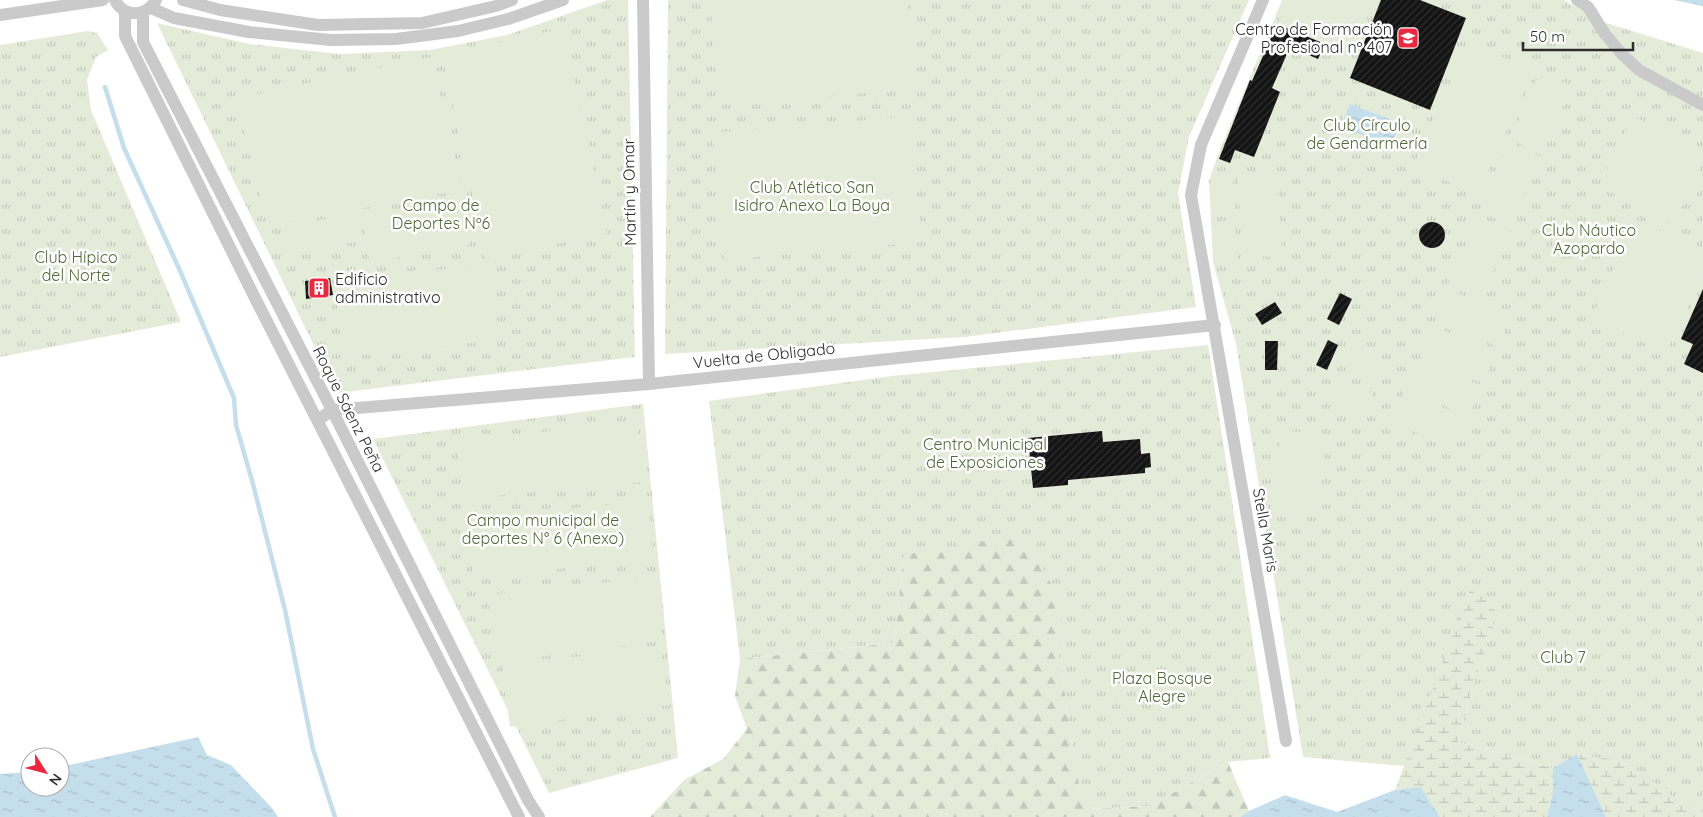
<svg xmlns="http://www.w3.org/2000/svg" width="1703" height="817" font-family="Quicksand,sans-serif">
  <defs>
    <pattern id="grass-tufts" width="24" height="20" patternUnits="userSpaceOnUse" patternTransform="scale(1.25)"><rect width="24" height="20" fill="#e4ebd9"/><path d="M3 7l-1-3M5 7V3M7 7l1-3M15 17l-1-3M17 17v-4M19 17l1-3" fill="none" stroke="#c4cabb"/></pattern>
    <pattern id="forest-firs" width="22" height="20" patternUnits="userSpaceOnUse" patternTransform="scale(1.25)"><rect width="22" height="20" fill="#e4ebd9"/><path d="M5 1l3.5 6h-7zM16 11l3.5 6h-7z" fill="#c4cabb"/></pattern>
    <pattern id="wetland-marsh" width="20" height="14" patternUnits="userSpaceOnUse" patternTransform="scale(1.25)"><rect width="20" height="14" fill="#e4ebd9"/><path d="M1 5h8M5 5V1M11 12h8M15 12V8" fill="none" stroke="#c4cabb"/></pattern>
    <pattern id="water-ripples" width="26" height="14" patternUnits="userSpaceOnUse" patternTransform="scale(1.25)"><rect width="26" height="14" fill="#c5deec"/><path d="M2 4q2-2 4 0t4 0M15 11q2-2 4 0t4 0" fill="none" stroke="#aabfcb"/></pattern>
    <pattern id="building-hatch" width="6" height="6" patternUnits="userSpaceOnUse" patternTransform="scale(1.25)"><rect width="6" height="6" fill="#141414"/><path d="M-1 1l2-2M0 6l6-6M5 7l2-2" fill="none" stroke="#2e2e2e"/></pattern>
  </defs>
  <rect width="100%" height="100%" fill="#fff"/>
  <path fill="url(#grass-tufts)" d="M607,0H628L635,357L337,393L157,23L249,44L339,54L430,50L507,35Z
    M668,0H1249L1189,137L1178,193L1196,307L965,337L665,354Z
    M1282,0H1564L1600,21L1703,53V805L1691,804L1673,797L1642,774L1625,763L1577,754L1553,768L1458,742L1469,699L1473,585L1404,766L1303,757L1236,344L1213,262L1209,181L1219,152Z
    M88,31L97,33L108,50L96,57L87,80L91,110L181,322L0,357V45Z
    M1208,345L1232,500L1270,758L1228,762L1150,806L1093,809L1081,797L1068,719L1062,671L1056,645L1061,632L904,555L894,643L740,659L709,401L892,376Z
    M643,404L678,758L549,793L373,439Z"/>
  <path fill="url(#forest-firs)" d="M1027,534L1062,607L1061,632L1056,645L1062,671L1068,719L1081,796L1093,809L1150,806L1228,762L1249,811L1240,817H650L684,780L723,759L747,729L735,696L740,659L894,643L904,555Z"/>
  <path fill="url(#wetland-marsh)" d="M1472,584L1497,613L1469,699L1458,742L1553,768V792L1547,817H1440L1421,787L1395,790Z
    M1577,754C1590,757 1615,758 1626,764C1656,777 1666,802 1703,805V817H1606Z"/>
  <path fill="#e4ebd9" d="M710,0H908L915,89L718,105Z
    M1287,0H1367L1348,48L1279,20Z
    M564,28L607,233L486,259L442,55Z
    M1468,42L1533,70L1478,195L1413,166Z
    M431,57L462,190L267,226L237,98Z
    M1540,72L1572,86L1542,154L1510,140Z
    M910,116L921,242L724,260L713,133Z
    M1633,116L1703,149V162L1674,223L1599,187Z
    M1508,143L1541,157L1511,225L1479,211Z
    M1277,171L1282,256L1242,258L1238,173Z
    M1214,174H1233L1235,214L1216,215Z
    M463,197L471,244L370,263L362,219Z
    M357,214L361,241L287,255L285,226Z
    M1478,217L1511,231L1481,299L1448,285Z
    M1235,220L1237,259L1218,260L1215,222Z
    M1637,220L1703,251V275L1666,353L1591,318Z
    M492,264L499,340L343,357L334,281L409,271L450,269Z
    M1448,289L1511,316L1498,347L1435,320Z
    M1434,326L1496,353L1483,383L1420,356Z
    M1349,344L1386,360L1378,381L1340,365Z
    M1419,359L1482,386L1469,416L1406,390Z
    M1335,377L1373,393L1364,414L1326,398Z
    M1405,391L1467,418L1454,449L1391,422Z
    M637,423L643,482L463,499L457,440Z
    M1281,430L1326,435L1317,517L1272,512Z
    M647,501L653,559L473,578L467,519Z
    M656,577L662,640L497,663L488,595Z
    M661,645L669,705L510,727L502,667Z"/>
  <path fill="url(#water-ripples)" d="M1674,0H1703V6Z
    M1350,104L1400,123L1391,146L1341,127Z
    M198,737L207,755L231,765L272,808L278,817H0V774L30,772V787H60V767Z
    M1577,754L1606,817H1547L1553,792V768Z
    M1421,787L1440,817H1240L1249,811L1285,795L1337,812L1395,790Z"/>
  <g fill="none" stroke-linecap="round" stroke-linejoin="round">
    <path stroke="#c5deec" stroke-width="4.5" d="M105,87L124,148L181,273L234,398L236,425L253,484L285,610L313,749L335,817"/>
  </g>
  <path fill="url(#building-hatch)" d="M1381,0H1420L1466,18L1430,110L1350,78Z
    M1277,24L1325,44L1318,59L1290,47L1272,88L1280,92L1254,157L1235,150L1230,163L1219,159L1250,80L1252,81Z
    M1419 235a13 13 0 1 1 26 0a13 13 0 1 1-26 0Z
    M330,278L333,295L306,299L305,281Z
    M1703,289V373L1684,364L1693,344L1681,339Z
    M1340,293L1352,299L1339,325L1327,319Z
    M1275,302L1282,313L1262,325L1255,314Z
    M1328,340L1338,345L1327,370L1316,365Z
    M1265,341H1278L1277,370H1265Z
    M1102,431L1103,442L1140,439L1141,454L1150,453L1151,467L1145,468V473L1068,480V485L1033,488L1028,438Z"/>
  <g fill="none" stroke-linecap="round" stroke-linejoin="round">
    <path stroke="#cacaca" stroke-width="12" d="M115,0C124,18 146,17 156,0
      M183,0L220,10L318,25L422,23L496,6L512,0
      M643,0L649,384
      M1263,0L1201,145L1191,195L1286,741
      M1577,0L1588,7L1605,34L1621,53L1639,70L1703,105
      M151,8L174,18L249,32L331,40L396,39L458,31L508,19L563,0
      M125,11V36L254,296L519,817
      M143,13V42L332,410L528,800L539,817
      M0,15L103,0
      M318,420L332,410L649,384L1215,325"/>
  </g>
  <defs>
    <g id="school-square" transform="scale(1.125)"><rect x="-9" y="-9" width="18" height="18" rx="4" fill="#ea2940" stroke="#fff"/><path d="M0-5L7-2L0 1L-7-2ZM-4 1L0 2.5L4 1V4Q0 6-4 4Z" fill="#fff"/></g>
    <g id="building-square" transform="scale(1.125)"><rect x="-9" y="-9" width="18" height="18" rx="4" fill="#ea2940" stroke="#fff"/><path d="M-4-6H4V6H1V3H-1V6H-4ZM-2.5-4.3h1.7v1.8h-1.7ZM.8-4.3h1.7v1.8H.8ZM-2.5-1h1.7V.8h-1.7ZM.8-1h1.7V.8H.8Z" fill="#fff"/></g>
  </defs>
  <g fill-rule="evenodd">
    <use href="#school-square" x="1408" y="38"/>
    <use href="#building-square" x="319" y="288"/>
  </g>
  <g text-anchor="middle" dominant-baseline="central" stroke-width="5" stroke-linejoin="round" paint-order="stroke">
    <g font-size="16" fill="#2d2d2d" stroke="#fff" text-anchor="end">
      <text x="1392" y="29">Centro de Formación<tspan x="1392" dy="18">Profesional nº 407</tspan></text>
      <text x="335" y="279" text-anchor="start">Edificio<tspan x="335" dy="18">administrativo</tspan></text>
    </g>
    <g font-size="16" fill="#526939" stroke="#fff">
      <text x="1367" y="125">Club Círculo<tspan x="1367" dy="18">de Gendarmería</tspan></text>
      <text x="812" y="187">Club Atlético San<tspan x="812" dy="18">Isidro Anexo La Boya</tspan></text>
      <text x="441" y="205">Campo de<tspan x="441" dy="18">Deportes Nº6</tspan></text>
      <text x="1589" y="230">Club Náutico<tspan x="1589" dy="18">Azopardo</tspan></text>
      <text x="76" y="257">Club Hípico<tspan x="76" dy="18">del Norte</tspan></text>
      <text x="985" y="444">Centro Municipal<tspan x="985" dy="18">de Exposiciones</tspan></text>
      <text x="543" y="520">Campo municipal de<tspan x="543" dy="18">deportes N° 6 (Anexo)</tspan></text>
      <text x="1563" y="657">Club 7</text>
      <text x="1162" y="678">Plaza Bosque<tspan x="1162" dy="18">Alegre</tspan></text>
    </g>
    <g font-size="16" fill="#2d2d2d" stroke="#fff">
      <text transform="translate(629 192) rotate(-91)">Martín y Omar</text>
      <text transform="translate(764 355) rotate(-6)">Vuelta de Obligado</text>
      <text transform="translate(349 409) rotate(63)">Roque Sáenz Peña</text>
      <text transform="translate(1266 530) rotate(80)">Stella Maris</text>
    </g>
  </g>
  <g transform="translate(45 772) rotate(126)"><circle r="24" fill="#ffffff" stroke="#ababab"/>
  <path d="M0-4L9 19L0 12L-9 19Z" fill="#ea2940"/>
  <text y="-8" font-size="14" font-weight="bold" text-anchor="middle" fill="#2d2d2d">N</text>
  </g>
  <path d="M1523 42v8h110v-8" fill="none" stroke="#2d2d2d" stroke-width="2.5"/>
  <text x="1530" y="42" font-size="15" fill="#2d2d2d" stroke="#ffffff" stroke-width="4" paint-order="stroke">50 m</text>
</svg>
